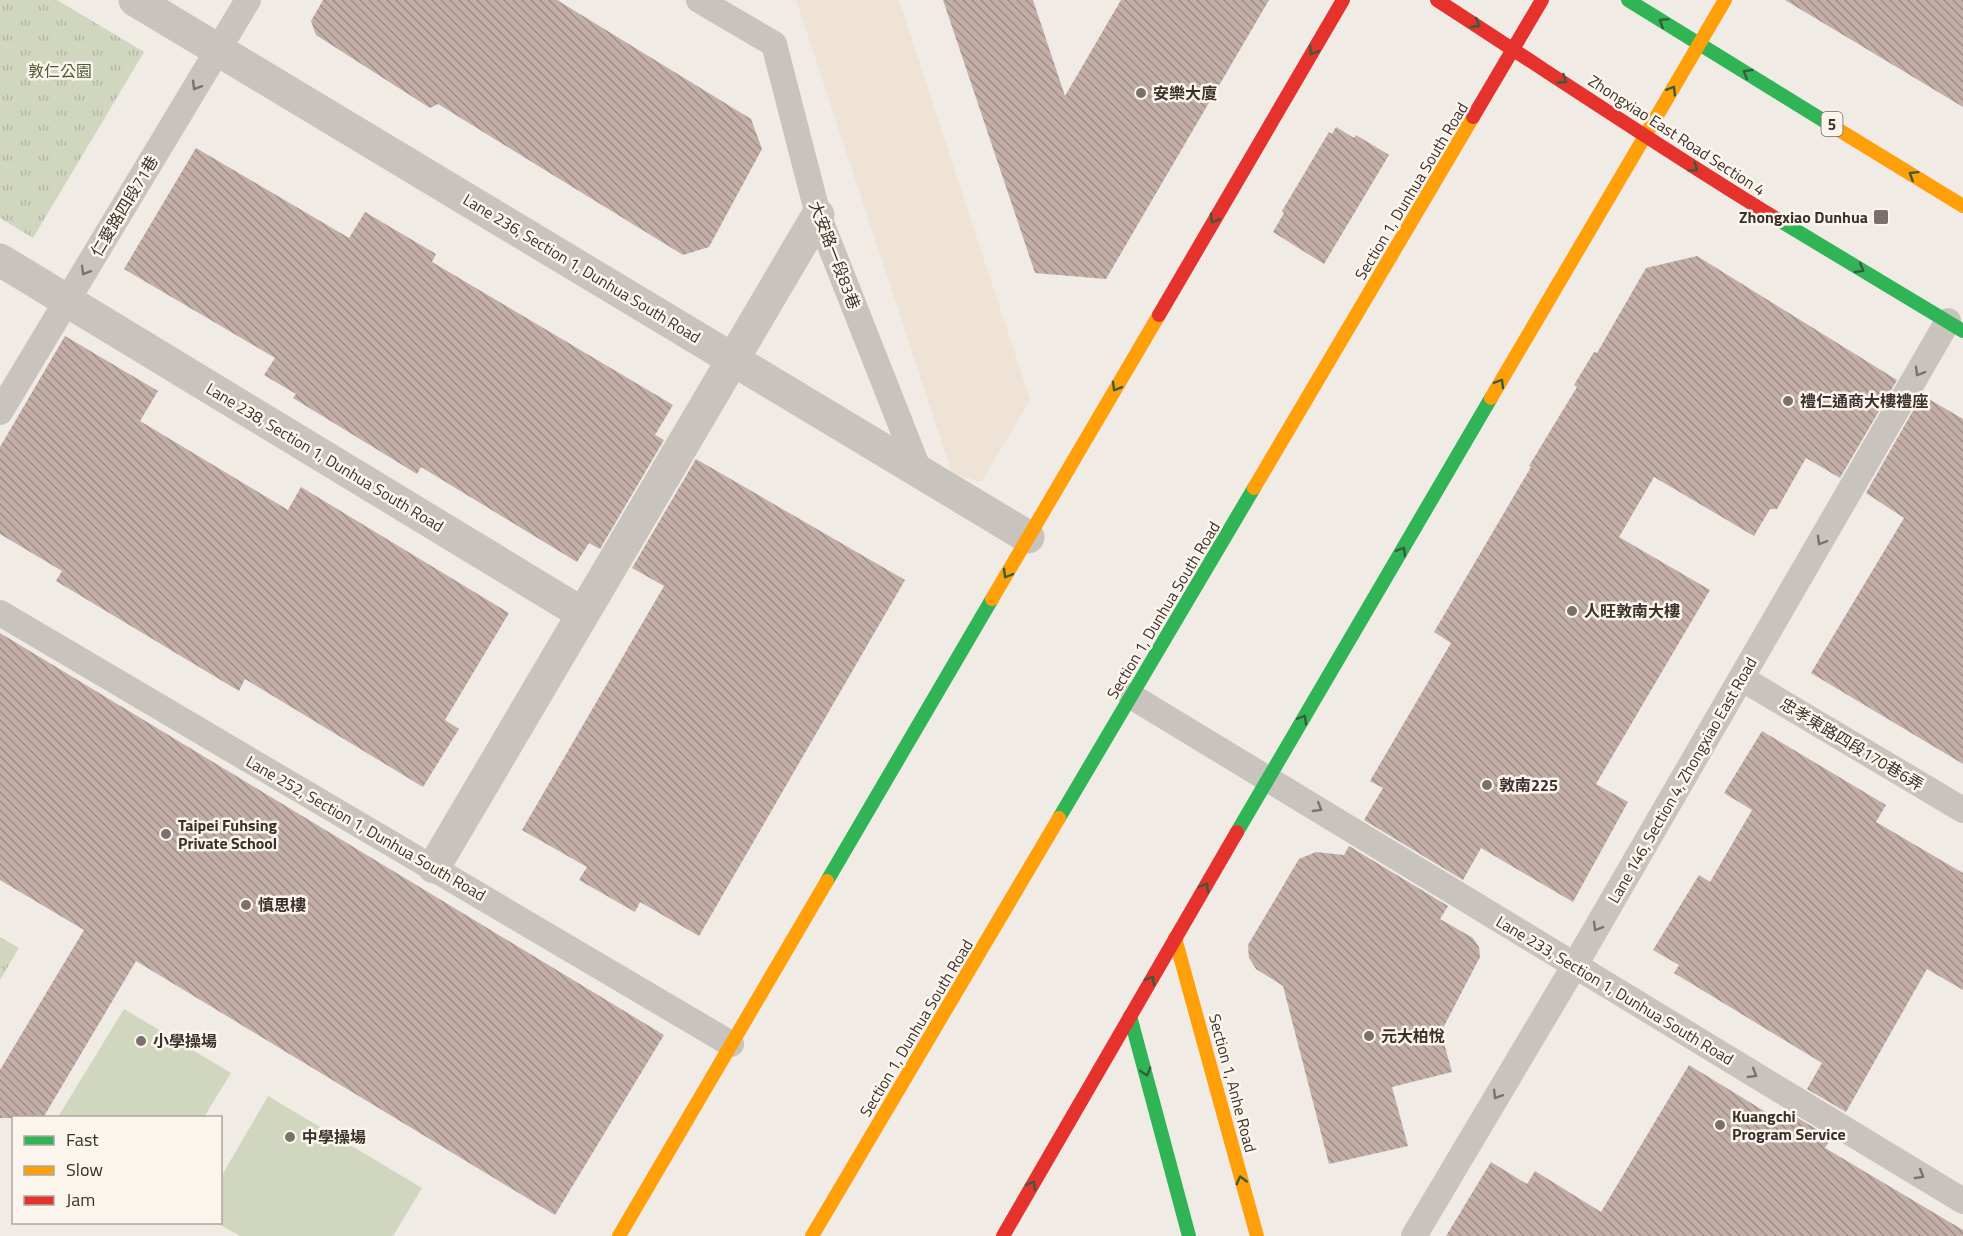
<svg xmlns="http://www.w3.org/2000/svg" width="1963" height="1236" font-family="'Titillium Web','Noto Sans TC',sans-serif">
  <defs>
    <pattern id="park-tufts" width="24" height="20" patternUnits="userSpaceOnUse" patternTransform="scale(1.5)"><rect width="24" height="20" fill="#d1d6bf"/><path d="M3 7l-1-3M5 7V3M7 7l1-3M15 17l-1-3M17 17v-4M19 17l1-3" fill="none" stroke="#b4b8a4"/></pattern>
    <pattern id="building-back-hatch" width="6" height="6" patternUnits="userSpaceOnUse" patternTransform="scale(1.5)"><rect width="6" height="6" fill="#c3afa7"/><path d="M-1 5l2 2M0 0l6 6M5-1l2 2" fill="none" stroke="#a08f88"/></pattern>
  </defs>
  <rect width="100%" height="100%" fill="#f0ebe5"/>
  <path fill="url(#park-tufts)" d="M0,0H57L144,52L33,238L0,218Z
    M0,937L19,948L0,980Z"/>
  <path fill="#d1d6bf" d="M124,1009L231,1073L204,1117H58Z
    M268,1096L422,1188L393,1236H240L217,1223L220,1222L221,1177Z"/>
  <path fill="#eee3d5" d="M796,0H899L1030,400L981,482L952,473Z"/>
  <path fill="url(#building-back-hatch)" d="M323,0H557L751,119L762,149L709,247L683,255L438,104L430,108L316,35L311,21Z
    M943,0H1033L1065,96L1121,0H1269L1106,279L1035,273Z
    M1785,0H1963V107Z
    M1336,127L1354,138L1356,135L1389,155L1324,264L1273,232L1284,213L1282,211L1329,132L1332,134Z
    M196,148L349,238L365,212L436,254L432,262L673,405L655,435L664,440L600,549L589,543L577,562L421,467L417,474L293,398L296,394L264,375L275,358L124,269Z
    M1697,256L1897,380L1840,478L1806,458L1777,509H1770L1754,536L1654,477L1619,537L1710,590L1596,784L1628,802L1573,902L1481,848L1463,880L1364,820L1383,788L1370,781L1451,643L1434,632L1531,467L1529,466L1577,387L1574,385L1594,352L1597,353L1646,268Z
    M65,336L158,391L140,421L288,510L301,487L509,613L445,720L459,729L423,787L245,679L239,691L56,581L62,571L0,534V447Z
    M1922,395L1963,419V764L1811,673L1904,518L1866,493Z
    M696,459L905,580L699,936L640,902L635,912L579,880L587,867L522,830L664,586L632,568Z
    M0,633L664,1035L555,1215L136,961L43,1118H0V1070L84,930L0,880Z
    M1762,731L1886,805L1876,822L1963,873V990L1927,969L1846,1112L1807,1089L1822,1063L1674,973L1679,965L1653,950L1699,875L1710,882L1752,810L1724,793Z
    M1349,846L1448,906L1440,919L1473,938L1479,947L1480,957L1441,1032L1452,1072L1392,1087L1408,1146L1329,1164L1283,986L1256,969L1249,958L1248,945L1299,859L1316,852L1344,855Z
    M1689,1065L1787,1125L1793,1115L1831,1138L1825,1148L1963,1230V1236H1446L1491,1162L1527,1184L1535,1171L1601,1212Z"/>
  <g fill="none" stroke-linecap="round" stroke-linejoin="round">
    <path stroke="#c9c3be" stroke-width="26" d="M699,0L774,44L818,215L920,473
      M0,412L248,0
      M0,613L731,1044
      M1741,678L1963,810
      M1131,696L1963,1201
      M1414,1236L1575,965L1948,321"/>
    <path stroke="#c9c3be" stroke-width="33" d="M135,0L1028,537
      M0,260L583,614
      M434,867L818,215"/>
    <path stroke="#30b455" stroke-width="14" d="M1628,0L1829,124
      M1777,219L1963,331
      M1059,818L1254,488
      M1237,832L1491,398
      M827,881L992,599
      M1130,1016L1189,1236"/>
    <path stroke="#ff9f0a" stroke-width="14" d="M1829,124L1963,206
      M1491,398L1725,0
      M1254,488L1473,117
      M992,599L1159,315
      M1175,938L1257,1236
      M619,1236L827,881
      M812,1236L1059,818"/>
    <path stroke="#e5322d" stroke-width="14" d="M1437,0C1550,73 1662,149 1777,219
      M1473,117L1542,0
      M1159,315L1343,0
      M1003,1236L1237,832"/>
  </g>
  <defs><path id="oneway-chevron" d="M-2-3.5L2.5 0L-2 3.5" fill="none" stroke-width="1.6" stroke-linecap="round" stroke-linejoin="round" transform="scale(1.5)"/></defs>
  <g stroke="#375e3a">
    <use href="#oneway-chevron" transform="translate(1663 22) rotate(-148)"/>
    <use href="#oneway-chevron" transform="translate(1476 24) rotate(32)"/>
    <use href="#oneway-chevron" transform="translate(1313 51) rotate(121)"/>
    <use href="#oneway-chevron" transform="translate(1747 73) rotate(-149)"/>
    <use href="#oneway-chevron" transform="translate(1563 80) rotate(33)"/>
    <use href="#oneway-chevron" transform="translate(1672 90) rotate(-59)"/>
    <use href="#oneway-chevron" transform="translate(1694 168) rotate(35)"/>
    <use href="#oneway-chevron" transform="translate(1913 175) rotate(-148)"/>
    <use href="#oneway-chevron" transform="translate(1214 219) rotate(120)"/>
    <use href="#oneway-chevron" transform="translate(1860 269) rotate(31)"/>
    <use href="#oneway-chevron" transform="translate(1500 383) rotate(-60)"/>
    <use href="#oneway-chevron" transform="translate(1116 387) rotate(120)"/>
    <use href="#oneway-chevron" transform="translate(1402 551) rotate(-60)"/>
    <use href="#oneway-chevron" transform="translate(1007 574) rotate(120)"/>
    <use href="#oneway-chevron" transform="translate(1303 719) rotate(-60)"/>
    <use href="#oneway-chevron" transform="translate(1205 887) rotate(-60)"/>
    <use href="#oneway-chevron" transform="translate(1151 980) rotate(-60)"/>
    <use href="#oneway-chevron" transform="translate(1146 1072) rotate(73)"/>
    <use href="#oneway-chevron" transform="translate(1241 1180) rotate(-105)"/>
    <use href="#oneway-chevron" transform="translate(1032 1185) rotate(-60)"/>
  </g>
  <g stroke="#7b726d">
    <use href="#oneway-chevron" transform="translate(196 86) rotate(121)"/>
    <use href="#oneway-chevron" transform="translate(85 271) rotate(121)"/>
    <use href="#oneway-chevron" transform="translate(1919 372) rotate(120)"/>
    <use href="#oneway-chevron" transform="translate(1821 541) rotate(120)"/>
    <use href="#oneway-chevron" transform="translate(1318 808) rotate(31)"/>
    <use href="#oneway-chevron" transform="translate(1597 927) rotate(120)"/>
    <use href="#oneway-chevron" transform="translate(1753 1074) rotate(31)"/>
    <use href="#oneway-chevron" transform="translate(1497 1095) rotate(121)"/>
    <use href="#oneway-chevron" transform="translate(1920 1175) rotate(31)"/>
  </g>
  <g fill="#7a716c" stroke="#fbf5ee" stroke-width="2">
    <circle cx="1141" cy="93" r="6"/>
    <rect x="1873" y="209" width="16" height="16" rx="3"/>
    <circle cx="1788" cy="401" r="6"/>
    <circle cx="1572" cy="611" r="6"/>
    <circle cx="1487" cy="785" r="6"/>
    <circle cx="166" cy="834" r="6"/>
    <circle cx="246" cy="905" r="6"/>
    <circle cx="1369" cy="1036" r="6"/>
    <circle cx="141" cy="1041" r="6"/>
    <circle cx="1720" cy="1125" r="6"/>
    <circle cx="290" cy="1137" r="6"/>
  </g>
  <g text-anchor="middle" dominant-baseline="central" stroke-width="5" stroke-linejoin="round" paint-order="stroke">
    <rect fill="#fbf5ee" stroke="#756b66" stroke-width="1.5" x="1821.5" y="112" width="21" height="24" rx="4.5"/>
    <g font-size="15" font-weight="bold" fill="#3b302b">
      <text x="1832" y="124">5</text>
    </g>
    <g font-size="16" fill="#4a5a2e" stroke="#fbf5ee">
      <text x="60" y="71">敦仁公園</text>
    </g>
    <g font-size="16" font-weight="bold" fill="#3b302b" stroke="#fbf5ee" text-anchor="start">
      <text x="1153" y="93">安樂大廈</text>
      <text x="1868" y="217" text-anchor="end">Zhongxiao Dunhua</text>
      <text x="1800" y="401">禮仁通商大樓禮座</text>
      <text x="1584" y="611">人旺敦南大樓</text>
      <text x="1499" y="785">敦南225</text>
      <text x="178" y="825">Taipei Fuhsing<tspan x="178" dy="18">Private School</tspan></text>
      <text x="258" y="905">慎思樓</text>
      <text x="1381" y="1036">元大柏悅</text>
      <text x="153" y="1041">小學操場</text>
      <text x="1732" y="1116">Kuangchi<tspan x="1732" dy="18">Program Service</tspan></text>
      <text x="302" y="1137">中學操場</text>
    </g>
    <g font-size="16" fill="#3b302b" stroke="#fbf5ee">
      <text transform="translate(1677 135) rotate(33)">Zhongxiao East Road Section 4</text>
      <text transform="translate(1411 191) rotate(-59)">Section 1, Dunhua South Road</text>
      <text transform="translate(124 206) rotate(-59)">仁愛路四段71巷</text>
      <text transform="translate(835 255) rotate(69)">大安路一段83巷</text>
      <text transform="translate(582 268) rotate(31)">Lane 236, Section 1, Dunhua South Road</text>
      <text transform="translate(325 457) rotate(31)">Lane 238, Section 1, Dunhua South Road</text>
      <text transform="translate(1163 610) rotate(-59)">Section 1, Dunhua South Road</text>
      <text transform="translate(1852 744) rotate(31)">忠孝東路四段170巷6弄</text>
      <text transform="translate(1682 780) rotate(-60)">Lane 146, Section 4, Zhongxiao East Road</text>
      <text transform="translate(366 828) rotate(30)">Lane 252, Section 1, Dunhua South Road</text>
      <text transform="translate(1615 990) rotate(31)">Lane 233, Section 1, Dunhua South Road</text>
      <text transform="translate(916 1028) rotate(-59)">Section 1, Dunhua South Road</text>
      <text transform="translate(1233 1083) rotate(75)">Section 1, Anhe Road</text>
    </g>
  </g>
  <rect x="12" y="1116" width="210" height="108" fill="#fbf5ee" stroke="#aea6a0" stroke-width="1.5"/>
  <rect x="24" y="1136" width="30" height="9" fill="#30b455" stroke="#aea6a0" stroke-width="1.5"/>
  <text x="66" y="1146" font-size="18" fill="#3b302b">Fast</text>
  <rect x="24" y="1166" width="30" height="9" fill="#ff9f0a" stroke="#aea6a0" stroke-width="1.5"/>
  <text x="66" y="1176" font-size="18" fill="#3b302b">Slow</text>
  <rect x="24" y="1196" width="30" height="9" fill="#e5322d" stroke="#aea6a0" stroke-width="1.5"/>
  <text x="66" y="1206" font-size="18" fill="#3b302b">Jam</text>
</svg>
